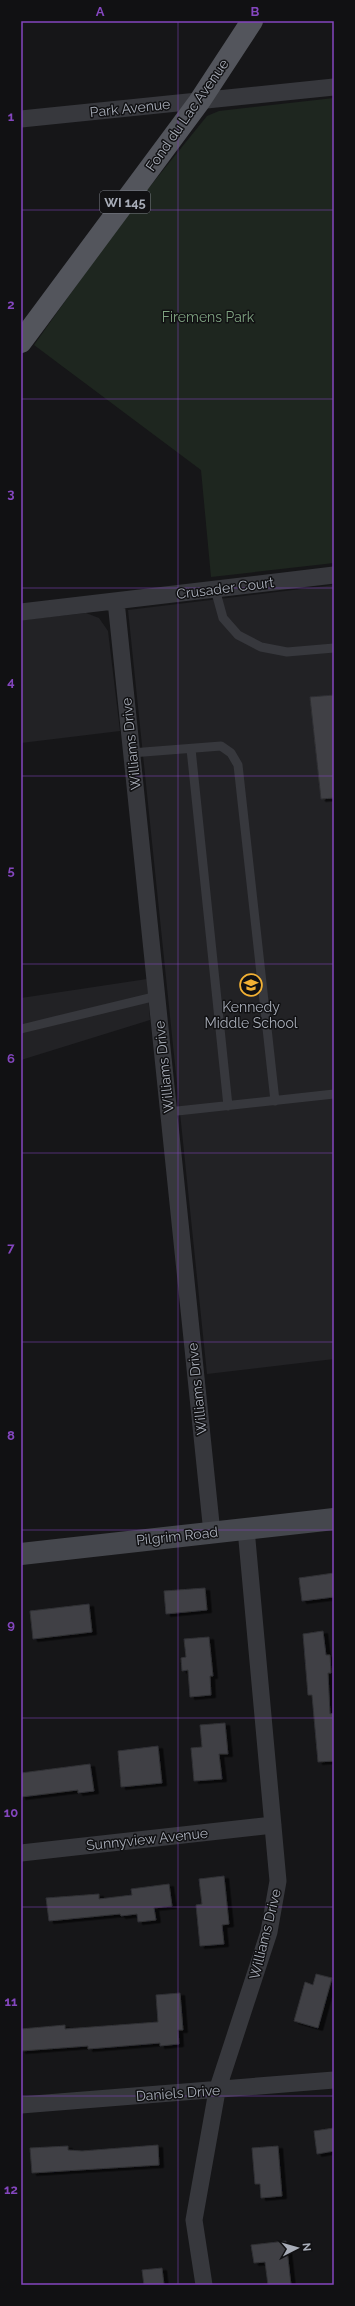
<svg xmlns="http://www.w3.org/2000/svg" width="355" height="2306" font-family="Raleway,sans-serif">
  <defs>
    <filter id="shadow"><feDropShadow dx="4.5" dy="2.5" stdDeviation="0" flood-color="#0009"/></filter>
  </defs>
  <rect width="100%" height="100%" fill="#161618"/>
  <path fill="#222225" d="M334,585V1359L207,1374L128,610Z
    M86,613L99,618L108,631L120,731L21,743V620Z
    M147,979L150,1020L21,1060V998Z"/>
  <path fill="#1e261f" d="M334,98V563L211,577L201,470L34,345L122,221L207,116L219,111Z"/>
  <path fill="#404145" stroke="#303034" filter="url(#shadow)" d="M334,695V798L321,799L310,697Z
    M334,1573V1597L302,1601L299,1578Z
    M205,1588L207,1610L166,1614L164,1591Z
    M89,1604L92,1632L33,1639L30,1611Z
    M323,1631L326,1655H330L331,1673H328L330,1714L334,1713V1761L318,1762L312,1695H308L303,1634Z
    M209,1637L213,1676H210L211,1695L190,1697L188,1670L182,1671L181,1658L186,1657L184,1639Z
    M225,1723L228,1754H219L222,1779L194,1781L191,1748L202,1747L200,1725Z
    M158,1746L162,1783L121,1787L118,1751Z
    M90,1764L94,1791L78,1793V1790L21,1797V1773Z
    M224,1876L229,1924L222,1925L224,1944L200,1946L196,1905L202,1904L199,1879Z
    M169,1884L172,1906L154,1908L156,1920L138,1922L137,1914L121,1916L120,1914L49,1921L46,1898L99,1894V1899L132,1895L131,1889Z
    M316,1974L332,1978L318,2028L294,2021L305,1982L313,1985Z
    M180,1993L183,2030H178L179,2044L160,2046V2043L88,2049V2046L21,2051V2029L65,2025V2029L158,2022L156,1995Z
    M334,2128V2151L317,2154L314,2131Z
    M158,2145L159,2165L32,2173L30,2148L68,2146V2150L82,2151Z
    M278,2146L282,2196L261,2198L260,2184H255L252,2148Z
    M286,2241L291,2285H268L265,2262L254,2263L251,2245Z
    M162,2268L164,2285H144L142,2270Z"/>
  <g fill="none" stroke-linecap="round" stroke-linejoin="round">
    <path stroke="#37383d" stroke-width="9" d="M215,589L223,618L238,635L261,647L287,652L334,648
      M191,749L228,1106
      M131,753L221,746L231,753L238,765L275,1101
      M21,1029L157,996
      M168,1112L334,1094"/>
    <path stroke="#37383d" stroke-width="17" d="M21,119L334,87
      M116,601L212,1533
      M21,612L334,575
      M21,1853L273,1825
      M21,2105L334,2080
      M204,2285L194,2220L217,2091L269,1932L278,1881L246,1529"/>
    <path stroke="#45474d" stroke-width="22" d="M21,1554L334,1519"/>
    <path stroke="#53555c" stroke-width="22" d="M21,342L199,102L252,21"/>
  </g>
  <path fill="none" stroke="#8446be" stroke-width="1" stroke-opacity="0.55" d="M178,21V2285M21,210H334M21,399H334M21,588H334M21,776H334M21,964H334M21,1153H334M21,1342H334M21,1530H334M21,1718H334M21,1907H334M21,2096H334"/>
  <defs>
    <g id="school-ring" transform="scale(1.15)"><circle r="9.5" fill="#111113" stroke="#f2b134" stroke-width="1.5"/><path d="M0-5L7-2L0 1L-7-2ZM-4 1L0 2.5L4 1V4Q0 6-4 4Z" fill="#f2b134"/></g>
  </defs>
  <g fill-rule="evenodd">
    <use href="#school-ring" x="251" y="985"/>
  </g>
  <g text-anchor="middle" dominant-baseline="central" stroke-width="3" stroke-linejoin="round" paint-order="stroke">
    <rect fill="#111113" stroke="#7b7e86" stroke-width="1" x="100" y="191" width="50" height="22" rx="3"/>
    <g font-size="13" font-weight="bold" fill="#a8adb8">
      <text x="125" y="202">WI 145</text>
    </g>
    <g font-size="14" fill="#a8adb8" stroke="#111113">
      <text transform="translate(130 108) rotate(-6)">Park Avenue</text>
      <text transform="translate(187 115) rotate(-55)">Fond du Lac Avenue</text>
      <text transform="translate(225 588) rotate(-7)">Crusader Court</text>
      <text transform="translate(131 744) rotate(-96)">Williams Drive</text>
      <text transform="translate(164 1067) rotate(-96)">Williams Drive</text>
      <text transform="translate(197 1389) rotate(-96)">Williams Drive</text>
      <text transform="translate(177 1536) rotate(-6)">Pilgrim Road</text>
      <text transform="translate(147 1839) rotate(-6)">Sunnyview Avenue</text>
      <text transform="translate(265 1934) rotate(-76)">Williams Drive</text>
      <text transform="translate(178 2093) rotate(-4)">Daniels Drive</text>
    </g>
    <g font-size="14" fill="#7fa381" stroke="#111113">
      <text x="208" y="317">Firemens Park</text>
    </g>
    <g font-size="14" fill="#a8adb8" stroke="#111113">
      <text x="251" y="1007">Kennedy<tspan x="251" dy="16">Middle School</tspan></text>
    </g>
  </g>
  <rect width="355" height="2306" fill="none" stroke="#111113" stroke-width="44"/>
  <g transform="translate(297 2248) rotate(84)" stroke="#111113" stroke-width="3" paint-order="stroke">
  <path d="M0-3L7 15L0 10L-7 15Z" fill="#a8adb8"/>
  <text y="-6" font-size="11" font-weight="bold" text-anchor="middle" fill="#a8adb8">N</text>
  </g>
  <rect x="22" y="22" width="311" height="2262" fill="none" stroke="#8446be" stroke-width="1.5"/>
  <g font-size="13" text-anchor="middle" font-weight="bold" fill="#8446be">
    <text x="100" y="16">A</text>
    <text x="255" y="16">B</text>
    <text x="11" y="121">1</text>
    <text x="11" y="309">2</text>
    <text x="11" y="498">3</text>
    <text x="11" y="686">4</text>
    <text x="11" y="875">5</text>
    <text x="11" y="1063">6</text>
    <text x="11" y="1252">7</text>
    <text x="11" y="1440">8</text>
    <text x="11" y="1629">9</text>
    <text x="11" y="1817">10</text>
    <text x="11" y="2006">11</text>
    <text x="11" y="2194">12</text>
  </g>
</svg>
